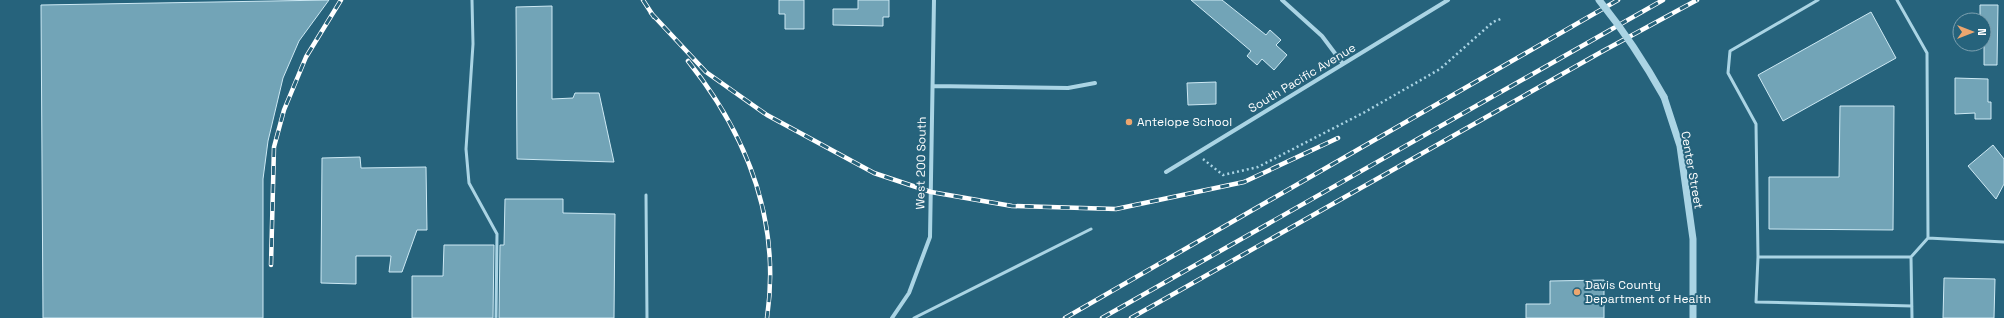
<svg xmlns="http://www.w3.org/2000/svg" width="2004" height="318" font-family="'Space Grotesk',sans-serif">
  <rect width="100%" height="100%" fill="#26637c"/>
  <path fill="#72a4b7" stroke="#cde9f4" d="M329,0L299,41L283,78L268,141L263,179V318H43L41,5Z
    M779,0H804V29H785V14H779Z
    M858,0H889V17H883V26L833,25V9H858Z
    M1191,0H1222L1266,35L1270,30L1281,40L1276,45L1287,55L1274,70L1262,59L1257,65L1247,56L1251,51Z
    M1980,5H1998L1997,65H1984V20H1980Z
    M552,6V99L573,98L575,93H599L614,162L517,159L516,7Z
    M1871,12L1896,58L1783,121L1758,75Z
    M1955,78L1988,79V102H1991V119H1975V113L1955,114Z
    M1216,82V104L1188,105L1187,83Z
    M1840,106H1894L1893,230L1769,229V177H1839Z
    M1993,145L2004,159V184L1996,199L1968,166Z
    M360,157L361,168L426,167L427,230H417L402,272H389L391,256H356V284L321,283L322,158Z
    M505,199H563V213L615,214L614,318H499L500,245H504Z
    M444,245H494L493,318H412V276H443Z
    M1944,278L1995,279L1994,318H1943Z
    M1604,280V318H1526V304H1550V281Z"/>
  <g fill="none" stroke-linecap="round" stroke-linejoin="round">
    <path stroke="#aad4e4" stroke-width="2.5" stroke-dasharray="2 3" stroke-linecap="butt" d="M1203,159L1223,175L1258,167L1365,112L1440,69L1493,22L1503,18"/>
    <path stroke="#aad4e4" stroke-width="3" d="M472,0L473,44L466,149L469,183L497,234L496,318
      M1897,0L1927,53L1928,238
      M646,195L647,318
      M1758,257L1756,124L1728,73L1730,51L1818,0
      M1911,257H1758L1756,302L1912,306
      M914,318L1091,229
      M1912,318L1911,257L1928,238L2004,242"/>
    <path stroke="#aad4e4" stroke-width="4" d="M1282,0L1322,36L1343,64
      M933,86L1068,88L1095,83
      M1166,172L1448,0
      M892,318L909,293L930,237L934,0"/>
    <path stroke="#aad4e4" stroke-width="7" d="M1664,97L1680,146L1693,239V318"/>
    <g stroke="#fff" stroke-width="4.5">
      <path id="rail" d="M643,0L654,17
        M651,13L706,72L767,115L874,173L931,192L1012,206L1116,209L1244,182L1338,138
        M688,61C748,136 781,221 767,318
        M271,265L274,147L284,110L306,57L341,0
        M1065,318L1618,0
        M1102,318L1663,0
        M1131,318L1603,51L1697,0"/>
    </g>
    <use href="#rail" stroke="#26637c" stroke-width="3" stroke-dasharray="9" stroke-linecap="butt"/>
    <path stroke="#aad4e4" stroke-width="7" d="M1599,0C1624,31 1645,63 1664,97"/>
  </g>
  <g fill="#eda66f" stroke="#26637c" stroke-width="1.5">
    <circle cx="1129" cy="122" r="4"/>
    <circle cx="1577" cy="292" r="4"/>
  </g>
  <g text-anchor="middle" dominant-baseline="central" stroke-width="4" stroke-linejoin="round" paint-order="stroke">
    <g font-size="12" fill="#fff" stroke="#26637c">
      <text transform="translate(1302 78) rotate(-31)">South Pacific Avenue</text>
      <text transform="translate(921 163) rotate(-89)">West 200 South</text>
      <text transform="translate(1692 170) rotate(80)">Center Street</text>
    </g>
    <g font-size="12" fill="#fff" stroke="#26637c" text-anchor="start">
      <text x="1137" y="122">Antelope School</text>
      <text x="1585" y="285">Davis County<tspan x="1585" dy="14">Department of Health</tspan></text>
    </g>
  </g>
  <g transform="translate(1972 32) rotate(90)"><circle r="19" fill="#26637c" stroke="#7da1b0"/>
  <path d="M0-3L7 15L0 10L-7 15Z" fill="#eda66f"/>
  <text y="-6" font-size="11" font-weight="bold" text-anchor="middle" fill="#ffffff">N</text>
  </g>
</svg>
